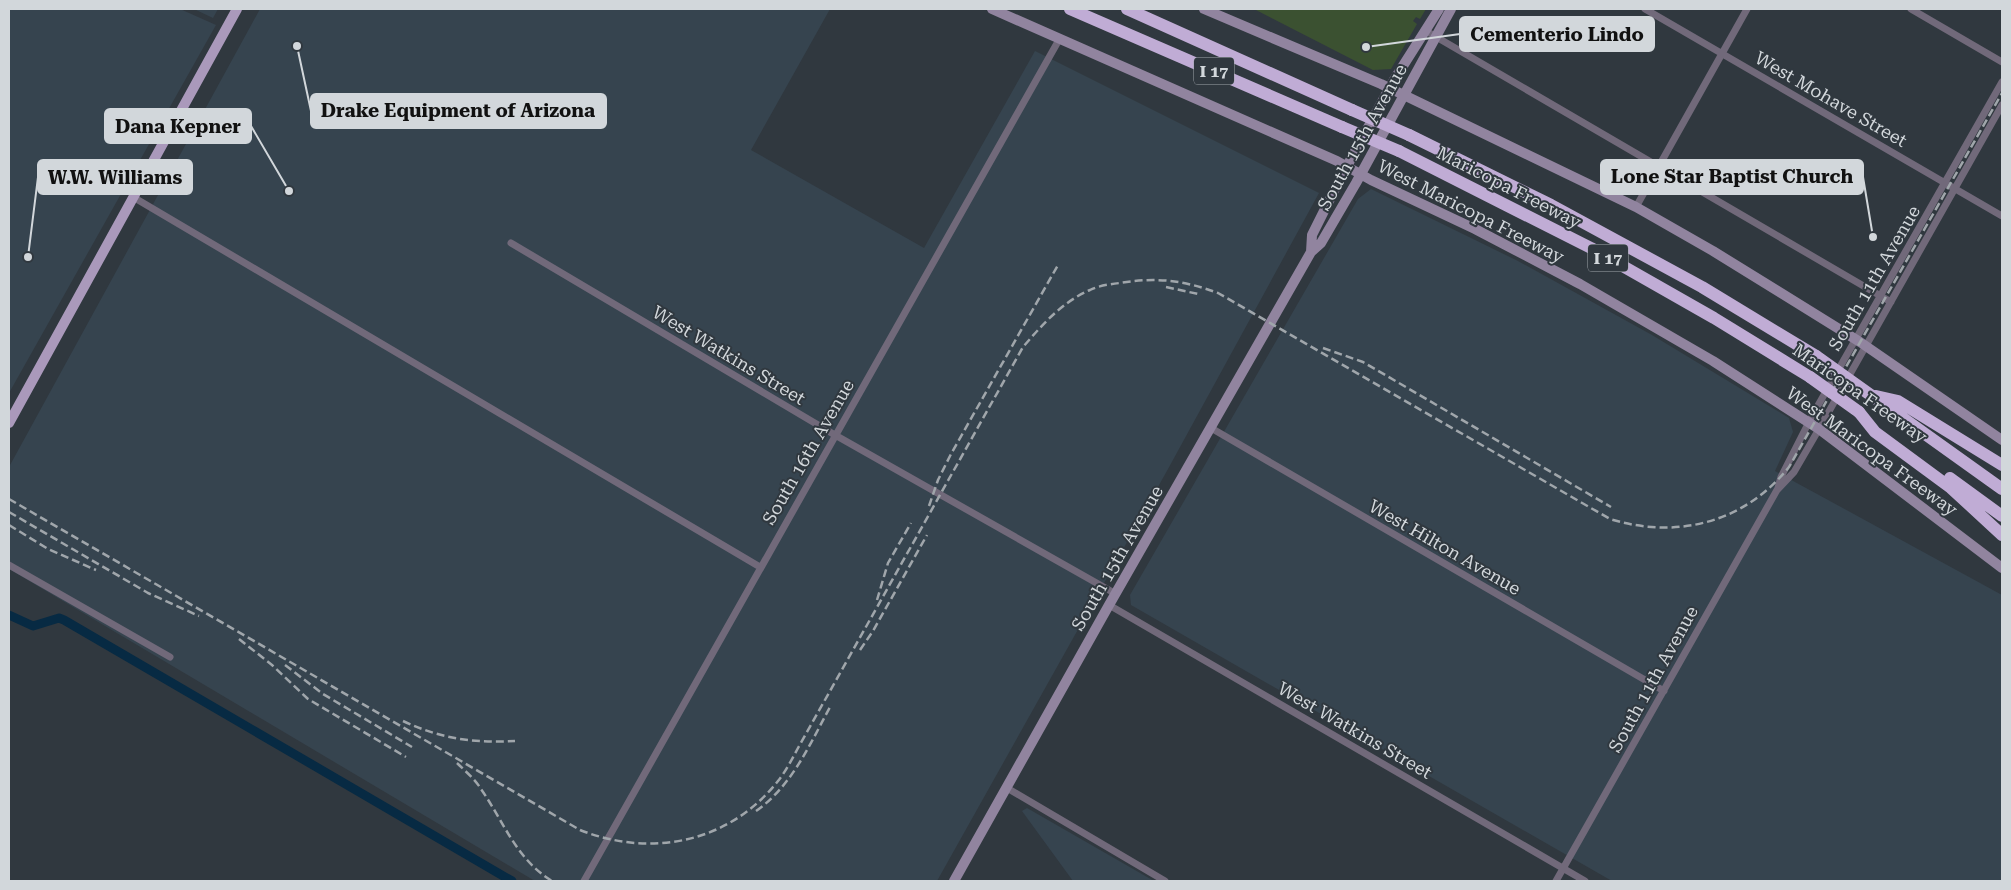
<svg xmlns="http://www.w3.org/2000/svg" width="2011" height="890" font-family="'Roboto Serif',serif">
  <rect width="100%" height="100%" fill="#30383f"/>
  <path fill="#36444f" d="M9,9H180L216,25L9,393Z
    M194,9H218L213,18Z
    M260,9H830L751,150L924,248L1035,51L1319,193L1168,469L937,881H535L9,569V467Z
    M1371,189L1518,261L1652,335L1789,418L1793,432L1775,471L2002,595V881H1612L1131,605L1130,595L1358,199Z
    M1027,808L1154,881H1073L1022,811Z"/>
  <path fill="#3b5131" d="M1254,9H1426L1420,19L1416,17L1413,21L1417,24L1391,69L1373,70Z"/>
  <g fill="none" stroke-linecap="round" stroke-linejoin="round">
    <path stroke="#072a43" stroke-width="9" d="M9,615L33,626L59,618L64,620L512,881"/>
    <path stroke="#71697a" stroke-width="7" d="M1645,9L2002,216
      M1911,9L2002,62
      M1426,31L1891,302
      M133,197L760,567
      M1636,207L1747,9
      M511,243L835,435L1116,594
      M1211,428L1664,691
      M1778,488L1781,477L1812,416L2002,82
      M9,565L170,657
      M1109,605L1585,881
      M1007,788L1165,881
      M584,881L1060,38
      M1556,881L1777,490L1794,472L1819,429L2002,105"/>
    <path stroke="#91849f" stroke-width="10" d="M992,9L1337,161L1371,180L1475,229L1580,284L1713,361L1819,429L2002,568
      M1204,9L1381,84L1636,207L1713,251L1860,342L2002,440
      M1311,252L1312,235L1341,177L1394,80L1439,9
      M954,881L1109,605L1311,252L1321,243L1356,183L1451,9"/>
    <path stroke="#a9b" stroke-width="10" d="M9,423L237,9"/>
    <path stroke="#c0acd5" stroke-width="12" d="M1070,9L1342,127
      M1127,9L1352,110
      M1409,135L1551,205L1702,287L1816,356
      M1399,151L1591,248L1714,318L1810,377
      M1872,396L2002,489
      M1876,396L1898,401L2002,465
      M1859,412L1875,432L1951,488L2002,535
      M1950,478L2002,516"/>
    <path stroke="#a0a6ab" stroke-width="2.5" stroke-dasharray="8 4" stroke-linecap="butt" d="M1166,287L1198,294
      M1323,348L1363,362L1611,507
      M9,499L580,830C651,858 729,843 778,781C786,771 792,759 798,748L1023,347C1042,325 1062,302 1090,290C1098,286 1110,284 1120,283C1156,277 1183,280 1218,293L1610,519C1678,540 1745,522 1789,467L2002,93
      M929,506L938,480L951,454L1058,265
      M9,512L148,593L199,616
      M9,525L48,549L96,570
      M877,600L888,563L911,523
      M239,639L272,665L308,699L406,757
      M860,650L873,631L927,535
      M285,665L323,694L412,747
      M403,721C442,739 472,743 515,741
      M457,763C465,771 475,779 481,789C504,822 516,859 552,881
      M756,811C792,786 810,744 830,707"/>
    <path stroke="#c0acd5" stroke-width="12" d="M1352,110L1409,135
      M1342,127L1399,151
      M1816,356L1872,396
      M1810,377L1859,412"/>
  </g>
  <g text-anchor="middle" dominant-baseline="central" stroke-width="4" stroke-linejoin="round" paint-order="stroke">
    <g fill="#30383f" stroke="#a1a7ac" stroke-width="1">
      <rect x="1194" y="57.5" width="40" height="27" rx="4"/>
      <rect x="1588" y="244.5" width="40" height="27" rx="4"/>
    </g>
    <g font-size="16" font-weight="bold" fill="#d2d7db">
      <text x="1214" y="71">I 17</text>
      <text x="1608" y="258">I 17</text>
    </g>
    <g font-size="18" fill="#d2d7db" stroke="#30383f">
      <text transform="translate(1831 99) rotate(30)">West Mohave Street</text>
      <text transform="translate(1362 137) rotate(-61)">South 15th Avenue</text>
      <text transform="translate(1509 187) rotate(27)">Maricopa Freeway</text>
      <text transform="translate(1471 211) rotate(27)">West Maricopa Freeway</text>
      <text transform="translate(1874 278) rotate(-60)">South 11th Avenue</text>
      <text transform="translate(729 355) rotate(31)">West Watkins Street</text>
      <text transform="translate(1860 393) rotate(35)">Maricopa Freeway</text>
      <text transform="translate(1872 451) rotate(36)">West Maricopa Freeway</text>
      <text transform="translate(808 452) rotate(-60)">South 16th Avenue</text>
      <text transform="translate(1445 547) rotate(30)">West Hilton Avenue</text>
      <text transform="translate(1117 558) rotate(-60)">South 15th Avenue</text>
      <text transform="translate(1653 679) rotate(-61)">South 11th Avenue</text>
      <text transform="translate(1355 730) rotate(30)">West Watkins Street</text>
    </g>
  </g>
  <path fill="none" stroke="#d2d7db" stroke-width="2" d="M1366 47L1460 34M297 46L311 111M289 191L251 126M1873 237L1863 177M28 257L38 177"/>
  <g fill="#d2d7db" stroke="#30383f" stroke-width="2">
    <circle cx="1366" cy="47" r="5"/>
    <circle cx="297" cy="46" r="5"/>
    <circle cx="289" cy="191" r="5"/>
    <circle cx="1873" cy="237" r="5"/>
    <circle cx="28" cy="257" r="5"/>
  </g>
  <g fill="#d2d7db" stroke="#d2d7db" stroke-width="2">
    <rect x="1460" y="17" width="194" height="34" rx="5"/>
    <rect x="311" y="94" width="295" height="34" rx="5"/>
    <rect x="105" y="109" width="146" height="34" rx="5"/>
    <rect x="1601" y="160" width="262" height="34" rx="5"/>
    <rect x="38" y="160" width="154" height="34" rx="5"/>
  </g>
  <g font-size="19" text-anchor="middle" font-weight="bold" fill="#111">
    <text x="1557" y="41">Cementerio Lindo</text>
    <text x="458" y="117">Drake Equipment of Arizona</text>
    <text x="178" y="133">Dana Kepner</text>
    <text x="1732" y="183">Lone Star Baptist Church</text>
    <text x="115" y="184">W.W. Williams</text>
  </g>
  <rect width="2011" height="890" fill="none" stroke="#d2d7db" stroke-width="20"/>
</svg>
